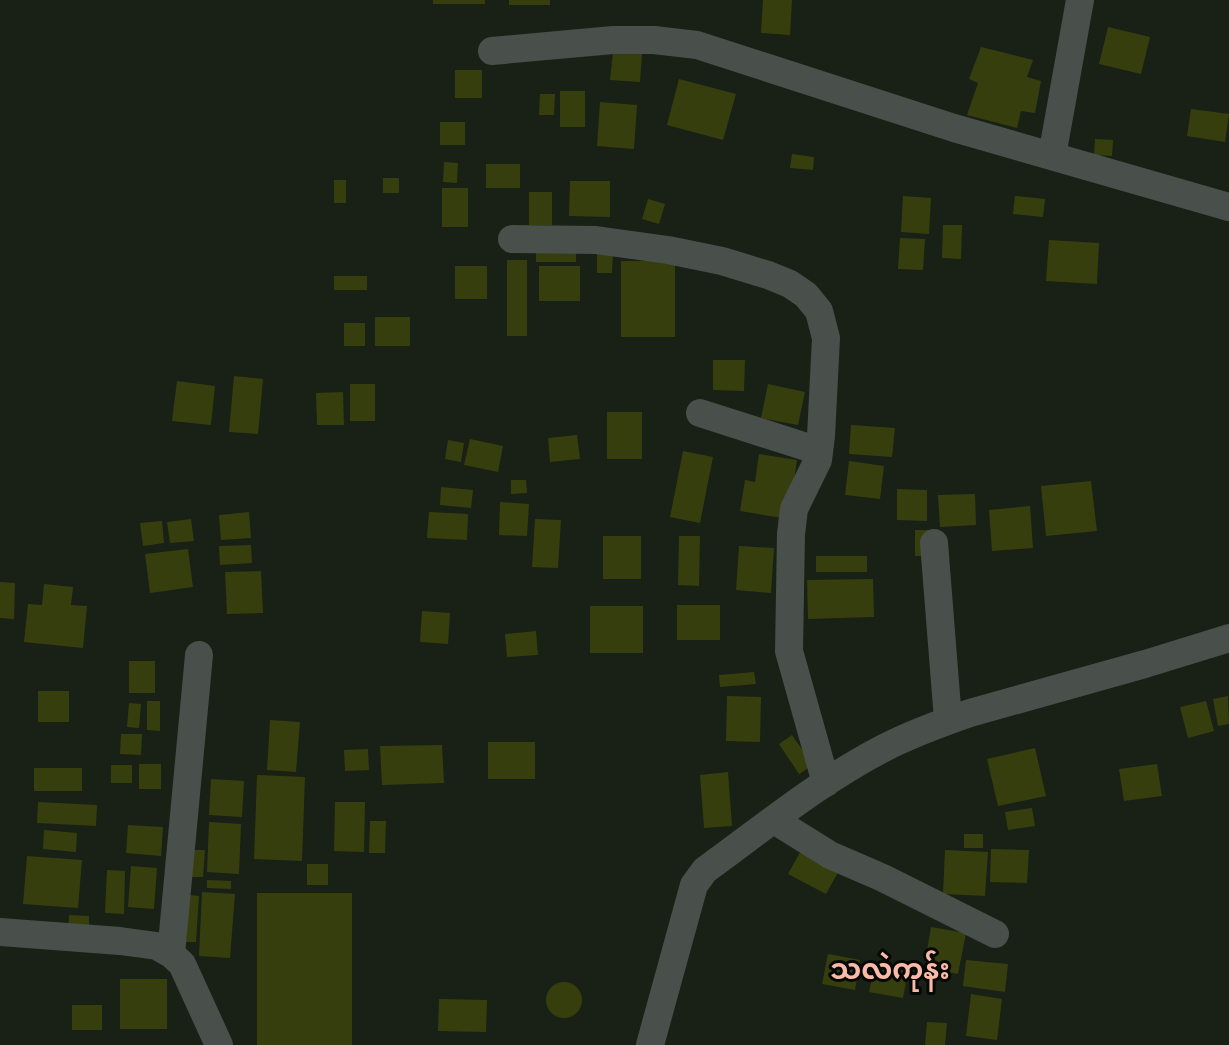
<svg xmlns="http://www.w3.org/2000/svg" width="1229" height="1045" font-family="Poppins,'Noto Sans Myanmar',sans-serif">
  <rect width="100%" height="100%" fill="#192016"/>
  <path fill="#373e0d" d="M433,0H485V4H433Z
    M509,0H550V5H509Z
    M763,0H792L790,35L761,33Z
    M1108,27L1150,37L1141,74L1099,64Z
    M981,47L1033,60L1027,77L1041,81L1035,113L1021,111L1017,128L967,115L978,83L969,79Z
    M613,52L642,54L640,82L610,80Z
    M455,70H482V98H455Z
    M679,79L736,94L723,140L667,125Z
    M560,91H585V127H560Z
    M540,94H555L554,115H539Z
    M600,102L637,105L634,149L597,146Z
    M1191,109L1229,114L1225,142L1187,136Z
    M440,122H465V145H440Z
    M1095,139L1113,140L1112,156L1094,155Z
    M792,154L814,157L813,170L790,168Z
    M444,162L458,163L457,183L443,182Z
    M486,164H520V188H486Z
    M383,178H399V193H383Z
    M334,180H346V203H334Z
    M570,181H610V217L569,216Z
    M442,188H468V227H442Z
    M529,192H552V225H529Z
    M903,196L931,198L929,234L901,232Z
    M1015,196L1045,199L1043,217L1013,214Z
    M648,199L665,204L659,224L642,219Z
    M943,225H962L961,259L942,258Z
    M900,238L925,239L923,270L898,269Z
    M1049,240L1099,243L1097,284L1046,281Z
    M536,248H576V262H536Z
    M597,250H613L612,273H597Z
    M507,260H527V336H507Z
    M621,261H675V337H621Z
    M455,266H487V299H455Z
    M539,266H580V301H539Z
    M334,276H367V290H334Z
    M375,317H410V346H375Z
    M344,323H365V346H344Z
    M713,360H745L744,391L713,390Z
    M234,376L263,379L258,434L229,432Z
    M177,381L215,386L211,425L172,421Z
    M350,384H375V421H350Z
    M768,384L805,392L798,425L761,418Z
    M343,392L344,425H317L316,393Z
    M607,412H642V459H607Z
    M851,425L895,428L892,457L849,454Z
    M577,435L580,459L550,462L548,438Z
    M470,439L503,446L498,472L464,465Z
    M448,440L464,443L461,462L445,459Z
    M683,451L713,457L700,523L670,517Z
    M759,454L797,460L788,519L740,511L745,480L755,482Z
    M849,461L884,466L880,499L845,495Z
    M511,480H526L527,493L511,494Z
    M1091,481L1097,531L1046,536L1041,486Z
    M441,487L473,490L471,508L440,505Z
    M897,489L927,490V521L897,520Z
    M975,494L976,525L940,527L938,495Z
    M500,502L529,504L527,536L499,535Z
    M1030,506L1033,548L992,551L989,510Z
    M249,512L251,538L221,540L219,515Z
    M429,512L468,514L467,540L427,538Z
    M191,519L194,541L170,543L167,522Z
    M535,519L561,520L558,568L532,567Z
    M162,521L164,543L143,546L140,523Z
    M915,530H930V556H915Z
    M603,536H641V579H603Z
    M679,536H700L699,586L678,585Z
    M251,545L252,563L220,565L219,546Z
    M739,546L774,548L771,593L736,590Z
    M188,549L193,587L150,593L145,554Z
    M816,556H867V572H816Z
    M261,571L263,613L227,614L225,572Z
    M873,579L874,617L808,619L807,580Z
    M0,582L15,583L14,619L0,618Z
    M44,584L73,587L71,605L87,606L83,648L24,642L28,604L42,605Z
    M677,605H720V640H677Z
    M590,606H643V653H590Z
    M422,611L450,613L448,644L420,642Z
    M536,631L538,655L507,657L505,634Z
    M129,661H155V693H129Z
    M754,672L756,684L720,687L719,675Z
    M38,691H69V722H38Z
    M727,696L761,697L760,742L726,741Z
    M1228,696L1229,724L1218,726L1213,699Z
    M147,701H160V731L147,730Z
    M1206,701L1214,731L1188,738L1180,707Z
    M129,703L141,704L139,728L127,727Z
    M270,720L300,722L296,772L267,770Z
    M121,734H142L141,755L120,754Z
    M792,735L813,765L799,774L779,744Z
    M488,742H535V779H488Z
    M442,745L444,783L382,785L380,746Z
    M1035,748L1046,796L998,806L987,759Z
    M368,749L369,770L345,771L344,750Z
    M139,764H161V789H139Z
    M1157,764L1162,796L1124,801L1119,769Z
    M111,765H132V783H111Z
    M34,768H82V791H34Z
    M728,772L732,826L704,828L700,775Z
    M257,775L305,777L302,861L254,859Z
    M211,779L244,781L242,817L209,815Z
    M38,802L97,805L96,826L37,823Z
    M335,802H365L364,852L334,851Z
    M1032,808L1035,826L1008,830L1005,812Z
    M370,821H386L385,853H369Z
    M209,822L241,824L239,874L207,872Z
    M128,825L163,827L161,856L126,853Z
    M44,830L77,833L76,852L43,849Z
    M964,834H983V848H964Z
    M803,847L841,867L826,894L788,874Z
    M991,849L1029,850L1027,883L990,882Z
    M190,850H205L203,877H188Z
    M945,850L988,852L985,896L943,894Z
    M27,856L82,860L78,908L23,904Z
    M307,864H328V885H307Z
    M131,866L157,868L154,909L128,907Z
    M107,870L125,871L124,914L105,913Z
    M207,880L231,881V889L207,888Z
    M202,892L235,894L230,958L199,956Z
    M257,893H352V1045H257Z
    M189,895L199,896L196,942H186Z
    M69,915L89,916V932L68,931Z
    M931,927L966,933L958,974L924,968Z
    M828,954L860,960L855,990L822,984Z
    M966,960L1008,964L1005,992L963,986Z
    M875,964L908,971L903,998L869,992Z
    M120,979H167V1029H120Z
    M546 1000a18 18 0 1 1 36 0a18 18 0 1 1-36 0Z
    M971,994L1002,999L997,1040L966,1036Z
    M439,999L487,1000L486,1032L438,1031Z
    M72,1005H102V1030H72Z
    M927,1022L947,1023L945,1045H925Z"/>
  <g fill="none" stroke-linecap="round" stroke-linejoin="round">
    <path stroke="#494f4b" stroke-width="28" d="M492,51L613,40H654L697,45L954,128L1229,207
      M1052,156L1080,0
      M512,239L596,240L668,250L722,261L768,275L790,284L806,295L819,311L826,338L821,436L818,460L794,509L791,534L789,651L826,783
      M700,413L819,451
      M934,543L948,720
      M774,820L830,855L883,878L995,934
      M0,932L120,941L157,946L171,954L182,964L219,1045
      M171,954L199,655
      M650,1045L694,885L705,870C763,828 820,781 884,748C911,734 941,723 970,713L1145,664L1229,638"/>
  </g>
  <g text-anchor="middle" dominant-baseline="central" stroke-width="6" stroke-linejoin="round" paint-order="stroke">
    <g font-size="28" font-weight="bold" fill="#fbbaa8" stroke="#060905">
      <text x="890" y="969">သလဲကုန်း</text>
    </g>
  </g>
</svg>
